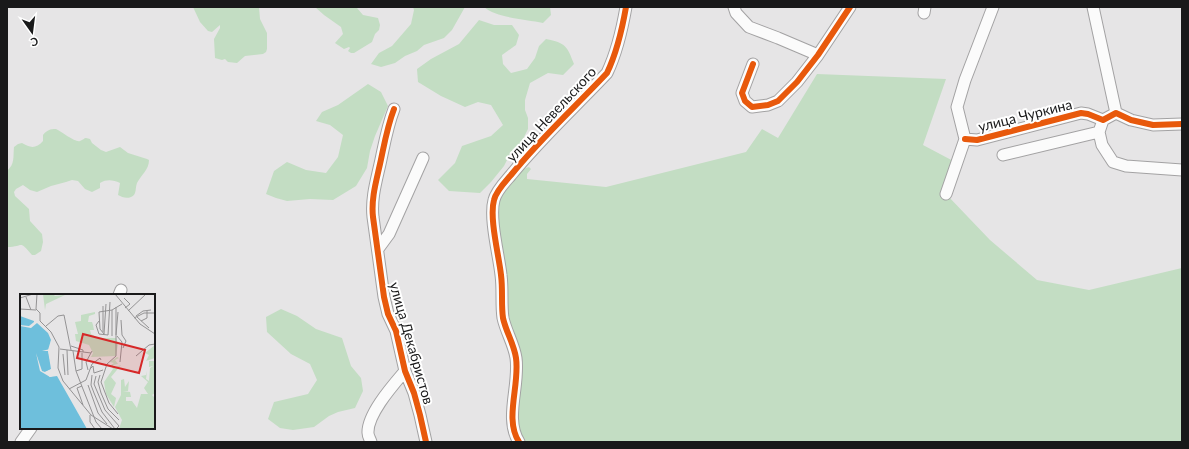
<svg xmlns="http://www.w3.org/2000/svg" width="1189" height="449" font-family="Lato,sans-serif">
  <rect width="100%" height="100%" fill="#e6e5e6"/>
  <path fill="#c3ddc3" d="M193,7H259L260,19L267,33V49L266,52L263,54L245,56L237,63L228,62L225,59L222,60L215,58L214,39L220,28V25L212,32L208,31L200,22Z
    M315,7L357,8L363,15L378,18L380,25L379,30L375,34L372,42L354,53H351L348,51L350,48L349,47L344,49L335,43L343,34L341,27L324,15Z
    M413,7H465L452,30L444,38L424,45L417,51L405,56L395,63L381,67L371,64L379,53L392,46L411,24L414,10Z
    M484,7H550L551,15L543,23C526,19 496,18 484,7Z
    M479,20L494,25H512L519,35L516,45L502,55L503,64L511,73L527,69L535,58L539,46L546,39C566,43 567,46 574,64L563,75L548,73L530,83L525,100V110L528,118V129L521,143L510,154L504,166L491,182L480,193L449,191L438,180L455,163L462,146L491,136L503,125L491,105L478,102L465,107L441,96L418,82L417,69L431,59L459,44Z
    M817,74L946,79L923,145L957,163L946,194L990,240L1037,280L1089,290L1182,268V442H523L516,421L498,214C498,210 497,205 498,201C501,186 514,172 529,167L531,169L527,174V179L606,187L746,152L762,129L778,138Z
    M368,84L381,92L388,106L375,136L370,151L367,168L356,186L333,200L310,199L287,201L276,198L266,194L274,171L287,162L306,170L326,173L338,157L343,135L330,125L316,121L322,112L338,105Z
    M56,129C62,132 76,143 80,141C83,140 84,138 86,138L90,139L92,143L101,150L106,152L120,147L128,153L147,159L149,160C149,170 141,175 137,183C135,188 137,195 131,197C126,199 122,197 118,195L120,183C113,180 107,179 100,183V188L92,192L85,189L78,181L72,180L66,182L51,186L37,192L30,190L23,185L16,189L14,192L15,196L29,209L30,221L42,234L43,242L41,251L35,255H32C18,239 25,247 7,247V171C15,164 13,157 14,147L18,144L22,143C30,148 36,149 43,141V135C47,130 50,129 56,129Z
    M281,309L297,316L316,329L342,338L351,366L361,378L363,391L355,408L338,412L329,416L314,427L293,430L280,428L268,419L274,402L308,394L317,380L310,364L291,354L267,332L266,317Z"/>
  <g fill="none" stroke-linecap="round" stroke-linejoin="round">
    <g stroke="#a3a2a3" stroke-width="13">
      <path id="minor" d="M734,7L736,13L749,27L778,38L818,55
        M1093,7L1116,113
        M924,13L925,7
        M753,64L742,93L745,101L752,107L768,105L778,101L797,82L818,55L850,7
        M394,109C387,127 384,146 380,164C376,182 371,199 373,217L384,297L388,314L396,331L405,371L414,393L420,415L426,442
        M1103,120L1099,132L1102,145L1113,162L1126,166L1182,170
        M965,139L977,140L1081,113L1088,114L1103,120L1116,113L1131,120L1153,125L1182,124
        M1003,155L1099,132
        M946,194L965,139L957,107L965,80L993,7
        M378,249L389,234L423,158
        M119,295L121,290
        M21,442L31,428
        M371,442C370,439 368,436 368,433C367,414 394,384 405,371
        M519,442C504,419 520,385 516,358C514,344 506,332 503,318C501,304 503,290 501,275C499,256 489,218 494,200C496,191 505,182 511,175C540,139 575,107 607,73C617,52 622,30 626,7"/>
    </g>
    <use href="#minor" stroke="#fbfbfb" stroke-width="11"/>
    <g stroke="#fff" stroke-width="8">
      <path id="cycleway" d="M753,64L742,93L745,101L752,107L768,105L778,101L797,82L818,55L850,7
        M394,109C387,127 384,146 380,164C376,182 371,199 373,217L384,297L388,314L396,331L405,371L414,393L420,415L426,442
        M965,139L977,140L1081,113L1088,114L1103,120L1116,113L1131,120L1153,125L1182,124
        M519,442C504,419 520,385 516,358C514,344 506,332 503,318C501,304 503,290 501,275C499,256 489,218 494,200C496,191 505,182 511,175C540,139 575,107 607,73C617,52 622,30 626,7"/>
    </g>
    <use href="#cycleway" stroke="#e8590c" stroke-width="6"/>
  </g>
  <g text-anchor="middle" dominant-baseline="central" stroke-width="4" stroke-linejoin="round" paint-order="stroke">
    <g font-size="14" fill="#19191a" stroke="#fff">
      <text transform="translate(551 114) rotate(-47)">улица Невельского</text>
      <text transform="translate(1025 115) rotate(-14)">улица Чуркина</text>
      <text transform="translate(412 343) rotate(74)">улица Декабристов</text>
    </g>
  </g>
  <g transform="translate(20 294)">
    <rect width="135" height="135" fill="#e6e5e6"/>
    <path d="M23,0H33L35,2L45,1L26,10L25,16ZM75,18V20L69,22L68,28H72L73,31L74,36H70L71,40L78,44H96L98,50L96,62L71,63L73,59L69,51L56,47L55,40H58L55,28L61,27V21ZM135,51V64L126,67L129,61L125,59ZM97,63L99,64L95,66L98,70L93,71V74L101,71L91,83L96,89L91,100L96,104L94,113L86,100L84,88L93,75L91,71L94,69L90,68ZM129,67H135V99L132,101L135,104V135H99L102,126L95,113L101,101V86L104,85L105,93L109,87L108,97H103L110,98L111,103H106V107H112L117,114L121,100H128L124,94L128,88L121,82L126,81L127,77L126,85L129,87L130,74L133,72L129,73Z" fill="#c3ddc3"/>
    <path d="M0,22L14,27V28L9,32L0,31ZM17,29L28,39L31,46L28,56L32,75L25,78L30,83L37,82L67,135H0V32L11,34Z" fill="#6ebfdc"/>
    <path d="M31,46L34,75L28,80H38L30,83L20,77L16,59L22,77L25,78L31,75L28,57H22L30,55Z" fill="#e6e5e6"/>
    <path fill="none" stroke="#949394" stroke-width="1" d="M17,0L16,15L20,19V27L31,38L39,53L38,74L43,87L71,121L93,135M95,0L120,30L135,40M6,3L11,16M0,4L13,0M104,4L110,10L105,14M96,13V62L87,70L81,88L89,109L98,120M0,15L16,16M108,17L126,0M116,22L123,17L131,16M117,23L129,34M114,24L124,19H135M101,26L102,41L106,47L103,54M79,27L76,31L79,40L88,41L90,8M121,27L127,24V17M26,32L38,22L44,21L51,56M83,38V12M84,40L80,35L79,18L92,16L102,10M84,40L86,10M96,41L98,18M92,42V16M97,42L102,48L100,68M51,52L63,56V58M40,55L71,59M47,56L48,81M53,57L56,77L62,75V59M43,60L45,81M116,62L129,51L135,50M70,75L73,72L74,79L83,76M68,76L66,68L72,57M56,77L61,90M72,81L71,91L74,99L82,118L95,135M80,81L78,88L81,99L88,115L99,126M76,82L74,90L85,116L99,132L96,135M61,90L76,128L82,135M68,91L78,119L87,130M62,92L57,94L63,111M49,95L66,86L72,70L80,64L81,66M70,121V128L75,135"/>
    <path fill="#d62828" fill-opacity="0.15" stroke="#d62828" stroke-width="2" d="M63,40L125,56L119,79L57,64Z"/>
    <rect width="135" height="135" fill="none" stroke="#19191a" stroke-width="2"/>
  </g>
  <rect width="1189" height="449" fill="none" stroke="#19191a" stroke-width="16"/>
  <g transform="translate(32 32) rotate(166)" stroke="#ffffff" stroke-width="3" paint-order="stroke">
  <path d="M0-3L7 15L0 10L-7 15Z" fill="#19191a"/>
  <text y="-6" font-size="11" font-weight="bold" text-anchor="middle" fill="#19191a">С</text>
  </g>
</svg>
